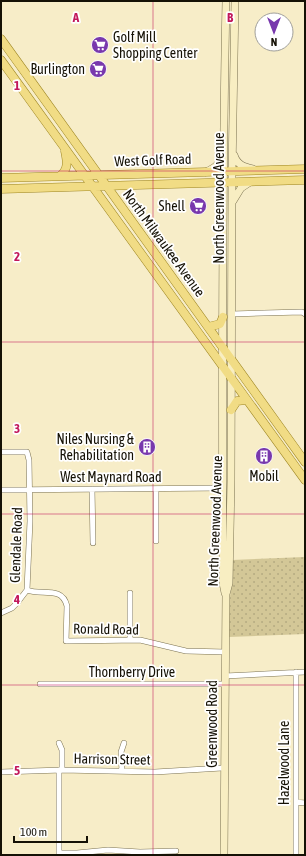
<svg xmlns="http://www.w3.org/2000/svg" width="306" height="856" font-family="'Asap Condensed',sans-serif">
  <defs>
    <pattern id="grass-dots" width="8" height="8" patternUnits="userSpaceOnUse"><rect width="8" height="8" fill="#d3c797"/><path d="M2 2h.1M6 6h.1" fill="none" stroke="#b4aa81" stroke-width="1.8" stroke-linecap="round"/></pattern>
  </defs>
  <rect width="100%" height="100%" fill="#f7edc8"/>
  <path fill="url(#grass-dots)" d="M305,557V634L228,637L232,560Z"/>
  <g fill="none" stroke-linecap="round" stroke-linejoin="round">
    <g stroke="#7c7352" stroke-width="6">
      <path id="minor" d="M232,314L302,312L305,314
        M1,452H27L29,460L30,521L27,590L17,603L12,608L1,613
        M92,489L93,543
        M1,490L222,488
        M156,541V489
        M27,590C41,596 62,585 67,606L66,641L140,640L186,651L225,652
        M130,593V640
        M225,676L305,672
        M40,684H225
        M59,743L62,750V770
        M59,770V855
        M122,771L121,752L124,743
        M1,772L62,770L155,772L222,768
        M296,802L305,803
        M59,853H77L108,850L140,852L176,851
        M296,855V672"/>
    </g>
    <g stroke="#7c7352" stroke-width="8">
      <path id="secondary" d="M234,155C237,165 244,167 253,169
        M206,172C214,168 219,165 223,157
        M233,201L241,188L250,182
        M225,593L223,583C222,389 222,195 226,1
        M224,855L226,594L229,583L231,481L232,171L235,1"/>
    </g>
    <g stroke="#9e8623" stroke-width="9">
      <path id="primary" d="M1,39L305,462
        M1,60L305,480
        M60,176C69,169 67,161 65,151
        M1,178L305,169
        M1,189L305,180
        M208,327L220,324L223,317
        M231,410L237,401L246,400"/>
    </g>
    <use href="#minor" stroke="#fff" stroke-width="5"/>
    <use href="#secondary" stroke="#f8eec2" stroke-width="7"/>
    <use href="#primary" stroke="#f1dc85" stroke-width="8"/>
  </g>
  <path fill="none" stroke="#c2185b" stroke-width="1" stroke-opacity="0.55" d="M153,1V855M1,171H305M1,342H305M1,514H305M1,685H305"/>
  <defs>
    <g id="supermarket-disc" transform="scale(0.9)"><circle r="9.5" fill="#7838ad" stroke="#fff"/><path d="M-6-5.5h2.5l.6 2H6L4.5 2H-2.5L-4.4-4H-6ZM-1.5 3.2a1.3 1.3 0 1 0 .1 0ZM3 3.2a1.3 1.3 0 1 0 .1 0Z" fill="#fff"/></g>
    <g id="building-disc" transform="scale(0.9)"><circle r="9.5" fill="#7838ad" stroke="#fff"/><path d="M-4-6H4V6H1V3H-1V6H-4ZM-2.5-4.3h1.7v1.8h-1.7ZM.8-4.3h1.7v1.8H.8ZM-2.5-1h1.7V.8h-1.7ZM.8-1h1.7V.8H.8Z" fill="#fff"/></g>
  </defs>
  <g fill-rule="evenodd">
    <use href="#supermarket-disc" x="100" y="45"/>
    <use href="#supermarket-disc" x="98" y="69"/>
    <use href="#supermarket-disc" x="198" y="206"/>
    <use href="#building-disc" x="147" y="447"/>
    <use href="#building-disc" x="264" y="456"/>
  </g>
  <g text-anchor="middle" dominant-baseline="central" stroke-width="3.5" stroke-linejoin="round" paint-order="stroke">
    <g font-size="14" fill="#151105" stroke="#fff" text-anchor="end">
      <text x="113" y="37" text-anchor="start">Golf Mill<tspan x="113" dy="16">Shopping Center</tspan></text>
      <text x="85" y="69">Burlington</text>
      <text x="185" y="206">Shell</text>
      <text x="134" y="439">Niles Nursing &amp;<tspan x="134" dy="16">Rehabilitation</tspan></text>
      <text x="264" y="476" text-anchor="middle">Mobil</text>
    </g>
    <g font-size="14" fill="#151105" stroke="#fff">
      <text transform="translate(153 160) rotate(-2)">West Golf Road</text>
      <text transform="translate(219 198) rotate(-90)">North Greenwood Avenue</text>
      <text transform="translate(164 243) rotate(54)">North Milwaukee Avenue</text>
      <text x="111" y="477">West Maynard Road</text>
      <text transform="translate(215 521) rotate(-88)">North Greenwood Avenue</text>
      <text transform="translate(16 545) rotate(-88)">Glendale Road</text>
      <text transform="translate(106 629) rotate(1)">Ronald Road</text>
      <text x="132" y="672">Thornberry Drive</text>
      <text transform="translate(212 724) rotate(-90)">Greenwood Road</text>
      <text transform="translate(112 759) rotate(1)">Harrison Street</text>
      <text transform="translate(284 763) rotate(-90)">Hazelwood Lane</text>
    </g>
  </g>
  <g font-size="13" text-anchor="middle" font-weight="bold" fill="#c2185b" stroke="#fff" stroke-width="3.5" stroke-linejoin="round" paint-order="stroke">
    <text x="76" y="22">A</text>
    <text x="230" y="22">B</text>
    <text x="17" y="90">1</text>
    <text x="17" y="261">2</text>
    <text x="17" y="433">3</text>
    <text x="17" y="604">4</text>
    <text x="17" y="775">5</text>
  </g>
  <rect width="306" height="856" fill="none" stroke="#151105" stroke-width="4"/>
  <g transform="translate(274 32) rotate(180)"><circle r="19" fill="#ffffff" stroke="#a1a09b"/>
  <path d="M0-3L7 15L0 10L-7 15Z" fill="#7838ad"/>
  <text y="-6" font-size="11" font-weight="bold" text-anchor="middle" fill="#151105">N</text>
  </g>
  <path d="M14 836v6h73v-6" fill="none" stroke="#151105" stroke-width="2"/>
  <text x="20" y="836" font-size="12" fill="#151105" stroke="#ffffff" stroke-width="3" paint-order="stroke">100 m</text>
</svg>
